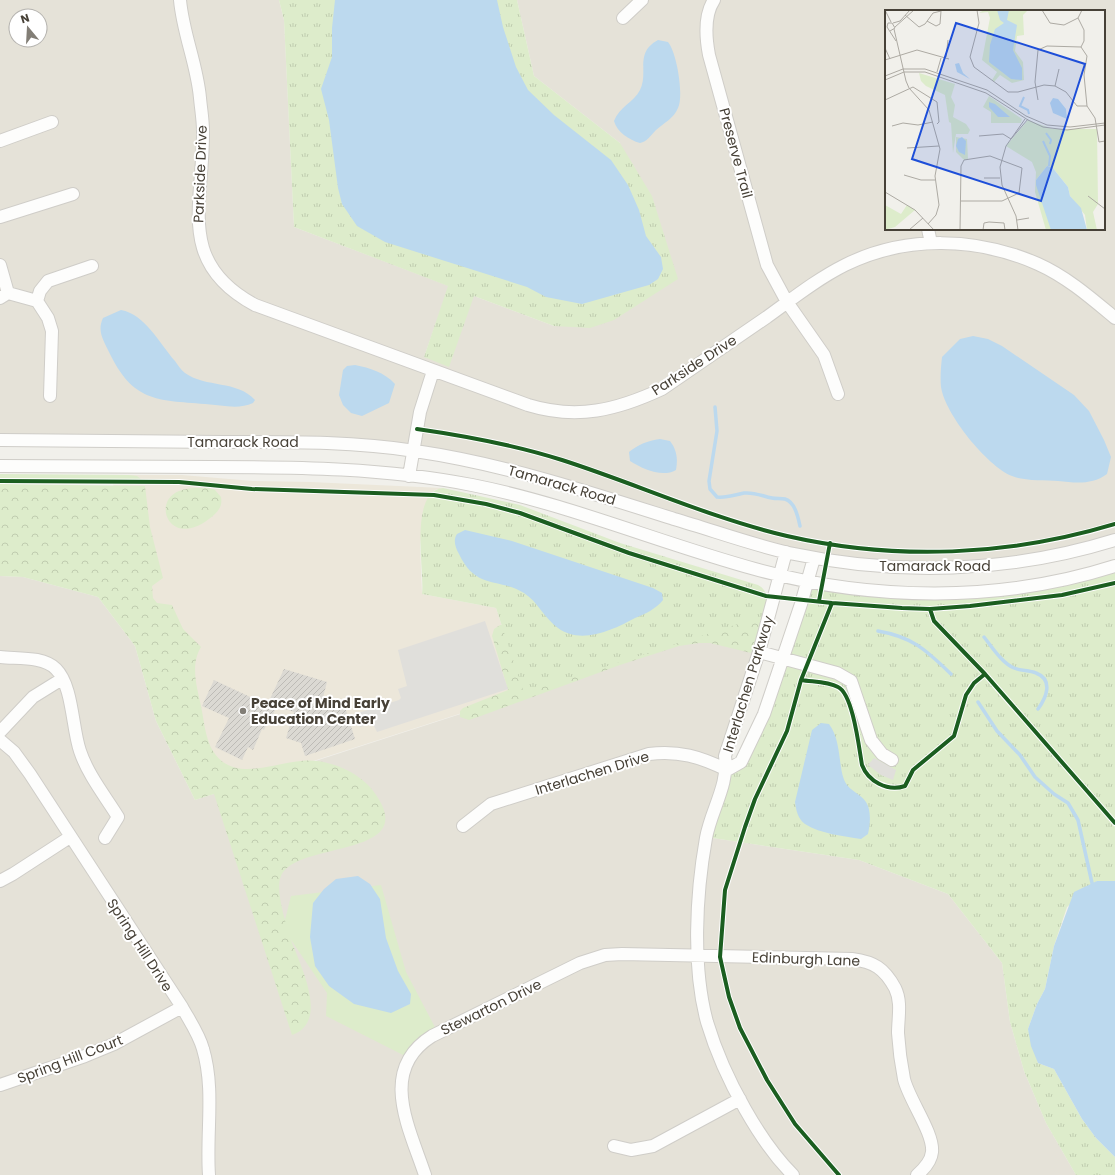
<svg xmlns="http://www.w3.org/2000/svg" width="1115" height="1175" font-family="Poppins,sans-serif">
  <defs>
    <pattern id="forest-crowns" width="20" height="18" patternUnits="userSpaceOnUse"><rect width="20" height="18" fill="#ddeccb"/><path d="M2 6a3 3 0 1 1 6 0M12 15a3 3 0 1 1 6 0" fill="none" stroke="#bfccaf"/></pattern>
    <pattern id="park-tufts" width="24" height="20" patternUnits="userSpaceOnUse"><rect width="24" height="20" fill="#ddeccb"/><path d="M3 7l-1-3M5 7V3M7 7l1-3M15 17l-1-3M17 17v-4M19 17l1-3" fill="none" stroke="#bfccaf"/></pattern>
    <pattern id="building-hatch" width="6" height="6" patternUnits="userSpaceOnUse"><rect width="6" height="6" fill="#dbd9d3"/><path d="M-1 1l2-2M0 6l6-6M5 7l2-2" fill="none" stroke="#bdbbb6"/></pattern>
  </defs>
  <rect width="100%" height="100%" fill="#f1f0eb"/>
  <path fill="#e5e2d8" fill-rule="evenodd" d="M0,0H279L284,20L294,227L449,286L424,357L474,296L554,326L620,143L534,76L517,0H1115V540L997,566L826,560L578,488L413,451L0,440ZM886,11H1104V229H886ZM16,16H40V40H16Z
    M0,576L23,577L98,597L135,646L156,721L195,800L769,614L706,837L859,860L948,894L1002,963L1010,1022L1024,1071L1046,1123L1076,1175H0Z"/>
  <path fill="#ece7da" d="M110,475H182L253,481L310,482L443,488L435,490L429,495L424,513L420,546L422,594L496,608L524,693L214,793Z"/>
  <path fill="#ddeccb" d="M0,474L129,475L137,476L142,480L0,479Z
    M381,885L406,972L438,1033L409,1058L326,1016L327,993L283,928L291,896Z"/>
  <path fill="url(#forest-crowns)" d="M0,484L145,486L150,527L163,578L152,586L153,598L157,603L172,605L183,629L201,647C190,665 197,687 201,706C204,720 205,738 213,751C233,783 272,763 301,761C329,758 364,773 378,798C416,858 296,841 281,876C275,889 285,920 289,934C297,960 332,1021 292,1035L214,794L195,800L156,721L135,646L98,597L23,577L0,576Z
    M209,488L215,490L221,497C223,507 217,513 209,519C170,549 151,502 179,491C188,487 200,488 209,488Z
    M764,614L751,653L710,643H699L679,646L620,665L478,717L469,720L460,717V711L463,708L508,690L492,636L494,629L500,625Z"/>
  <path fill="url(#park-tufts)" d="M279,0H517L534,76L620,143L652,196L678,279L614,320L590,328L554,326L474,296L449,367L424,357L448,286L294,227L284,20Z
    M443,488L520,505L620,543L758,585C771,592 766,604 763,616L524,693L496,608L422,594C425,571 408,492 443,488Z
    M1115,566V881H1097L1067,907L1054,946L1045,989L1037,1004L1028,1029L1038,1063L1054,1069L1082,1119L1096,1138L1115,1157V1175H1076L1046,1123L1024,1071L1010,1022L1002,963L948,894L859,860L706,837L727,770L741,762L807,582L968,592Z"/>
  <path fill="#e0dfdb" d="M485,621L508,689L377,732L373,724L360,727L355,714L399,700L401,698L398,689L407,686L398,650Z
    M874,758L896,770L893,780L881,775L868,765Z"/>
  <path fill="#bcd9ee" d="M335,0H497L503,27L516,67L528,90L554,115L611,160L628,185L639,210L646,236L661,257L663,269L658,279L649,285L582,304L546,297L527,287L385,242L357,226L342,204L338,188L329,120L321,89L332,57V28Z
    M658,40L668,42C677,53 684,96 678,108C674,118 664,123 656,130C651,135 647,142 640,143C629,140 617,132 614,121C619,107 634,102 640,90C649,72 634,53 658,40Z
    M121,310C145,314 160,344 175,361C178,365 181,370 185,373C206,388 237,380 255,400L253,403C238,410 222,405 205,404C156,400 133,402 109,352C103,339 97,331 103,318Z
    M973,336L988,339L1002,346L1074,395L1089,411L1104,440L1111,457L1107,474C1092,485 1076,483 1058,481C1046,480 1023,481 1012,476C987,466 945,414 941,387C940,377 941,367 942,357L960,339Z
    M355,365C370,368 384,372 395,384L389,403L362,416L351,413L343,405L339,395L343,370L347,366Z
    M660,439L670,441C677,450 678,459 676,470C662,478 643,469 630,461L629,452C639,444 647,441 660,439Z
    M465,530L512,541L653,588L662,593L663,600C656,609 645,614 635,618C613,630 581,645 558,628C544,618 538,602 524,593C497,577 476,590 459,554C455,547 453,540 457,534Z
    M821,723L829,724C843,743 837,771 847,785C853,793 864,795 868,806C871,815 870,825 868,834L861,839C843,836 821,834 805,824C798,819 796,810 795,802L812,730Z
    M358,876L370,884L380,899L386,938L398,971L411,994L410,1004L391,1013L354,1004L329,986L315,966L310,937L313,903L324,889L336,879Z
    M1097,881H1115V1157L1096,1138L1082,1119L1054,1069L1038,1063L1031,1046L1028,1029L1037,1004L1045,989L1054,946L1074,892Z"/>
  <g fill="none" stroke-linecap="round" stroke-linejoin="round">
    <path stroke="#bcd9ee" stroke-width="3.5" d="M715,407L717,431L709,481L710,489L717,497C727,498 734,495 744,493C755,492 762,496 772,498C776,499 781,498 785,499C795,502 798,517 800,526
      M878,631C913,637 926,650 951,674
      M984,637C992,647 1002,663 1014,668C1021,671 1029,670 1036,673C1054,680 1046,698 1038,709
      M978,702L997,731L1020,755L1035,777L1054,794L1068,803L1078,820L1092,883"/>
  </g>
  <path fill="url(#building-hatch)" d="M284,669L327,682L321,705L337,709L345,707L355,739L305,756L301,743L286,738L294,712L277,706L270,721H268L264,730L262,729L253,750L248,747L242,760L215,747L229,718L202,706L214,680L263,703L265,699L269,701Z"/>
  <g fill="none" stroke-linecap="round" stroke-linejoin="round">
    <g stroke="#cfcdc8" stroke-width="14">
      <path id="minor" d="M180,0C183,34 197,64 200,98C201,109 203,120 203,131C204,203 175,262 255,305L528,405C577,420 617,410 662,389C697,365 732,341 767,317C792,299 817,279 845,265C906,235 977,237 1038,264C1067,277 1091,298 1115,318
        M714,0C704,15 706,39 709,55L767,265L787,302L824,355L838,394
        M623,18L642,0
        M0,141L52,122
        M0,217L73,194
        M928,229L931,243
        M0,265L8,293
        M0,298L8,293L37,301
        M37,301L48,318L52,331L50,396
        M37,301L40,291L48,281L92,266
        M0,440C74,441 148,442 222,442C286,442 352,441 415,451C504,464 589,492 674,519C712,530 750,544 789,553C897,576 1009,573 1115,540
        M0,466C70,466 140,466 211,467C298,467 385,468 472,485C568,504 660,543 755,569C871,601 1000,603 1115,566
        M409,476L420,412L433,371
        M786,552L759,652L725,756C729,785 711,810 706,838C696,894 692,967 707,1022C716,1052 729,1081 745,1109C758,1132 774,1156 793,1175
        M759,652L837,673L851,681L871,740L882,754L892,760
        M0,657C17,659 43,656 56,669C73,686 72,728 80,751C88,775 105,796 118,817L105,838
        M0,732L33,697L62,679
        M0,740L14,752L30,774L182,1007C189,1020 199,1034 203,1049C215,1089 206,1133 209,1175
        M727,770L741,762L764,714L801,604L814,558
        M463,826L491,804L649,754C678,750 701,757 727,770
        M0,881L13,874L70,837
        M0,1085L85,1056L114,1044L182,1007
        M614,1146L631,1150L653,1146L740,1099
        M425,1175C409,1127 378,1070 432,1036L580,963L605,955L622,954L852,959C874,962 884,968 895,988C902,1002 898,1018 898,1033C899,1049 901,1064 904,1079C909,1100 934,1133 932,1152C931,1162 924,1169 917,1175"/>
    </g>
    <use href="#minor" stroke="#fdfdfc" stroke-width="12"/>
    <g stroke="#fff" stroke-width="6">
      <path id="cycleway" d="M417,429C466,436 515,445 562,460C637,484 710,518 787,536C896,561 1009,556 1115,524
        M0,481L179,482L252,489L434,495L486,504L520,513L629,553L766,596L832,603L902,608L930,609L970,606L1062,595L1115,583
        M819,601L830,543
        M832,603L801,680L787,731L755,799L745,827L725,890L720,957L729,997L740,1028L767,1080L795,1124L839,1175
        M930,609L934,621L985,674L1115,823
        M801,680C813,682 827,681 838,687C853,694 859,748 862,765C868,781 887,792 905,786L913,770L954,736L966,695L974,683L985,674"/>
    </g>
    <use href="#cycleway" stroke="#1b5e20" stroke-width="4"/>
  </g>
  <circle fill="#827e76" stroke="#fff" stroke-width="1.5" cx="243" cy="711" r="4"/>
  <g text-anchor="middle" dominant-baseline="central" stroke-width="4" stroke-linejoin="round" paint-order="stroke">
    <g font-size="14" fill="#474137" stroke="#fff">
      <text transform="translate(736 153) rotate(75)">Preserve Trail</text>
      <text transform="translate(200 174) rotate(-88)">Parkside Drive</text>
      <text transform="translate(694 365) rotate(-33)">Parkside Drive</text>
      <text x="243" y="442">Tamarack Road</text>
      <text transform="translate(562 485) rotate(16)">Tamarack Road</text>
      <text x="935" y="566">Tamarack Road</text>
      <text transform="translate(748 684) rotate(-73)">Interlachen Parkway</text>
      <text transform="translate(592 773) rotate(-17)">Interlachen Drive</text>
      <text transform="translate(140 945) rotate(57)">Spring Hill Drive</text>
      <text transform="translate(806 959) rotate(2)">Edinburgh Lane</text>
      <text transform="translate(491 1007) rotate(-26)">Stewarton Drive</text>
      <text transform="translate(70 1059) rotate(-21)">Spring Hill Court</text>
    </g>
    <g font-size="14" font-weight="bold" fill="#474137" stroke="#fff" text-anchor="start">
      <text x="251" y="703">Peace of Mind Early<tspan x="251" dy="16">Education Center</tspan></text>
    </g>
  </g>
  <g transform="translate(885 10)">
    <rect width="220" height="220" fill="#f1f0eb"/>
    <path d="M71,127L82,129L83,149L79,150L71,142Z" fill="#ddeccb"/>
    <path d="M34,63L70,74L66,87L70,95L68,107L81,114L85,120L83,124H71L68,143L66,113L64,112L60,85L41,76L36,71Z" fill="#ddeccb"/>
    <path d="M99,0H143L138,5L139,25L132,26L130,41L138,52L139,70L127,73L115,65L109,72L107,70L112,62L97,50L105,8L103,2L94,3ZM104,86L137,109L136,113H106V102L98,97ZM143,110L168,119H212L213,194L208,202L212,220H202L200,205L185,186L183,177L167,157L162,156L151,170L167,220H161L150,182L151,162L147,152L121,136ZM0,195L16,204L22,195L30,200L10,217L0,220Z" fill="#ddeccb"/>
    <path d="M112,0H124L122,10L132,15L128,40L137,58V70L126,69L104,52L105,35L110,19L119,13L115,10ZM74,53L78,63L85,69L72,62L70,54ZM168,88L173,89L181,99L182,109L168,103L165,93ZM104,92L110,94L125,107H113L104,97ZM77,127L81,131L80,145L74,142L71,136L73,129ZM162,156L167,157L183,177L185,186L196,198L202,220H166L151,175V170Z" fill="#bcd9ee"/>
    <path fill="none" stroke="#bcd9ee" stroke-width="2" d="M139,87L135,96L143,100L144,104M161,123L166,130L165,134M158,131L165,146L164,156"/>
    <path fill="none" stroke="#adaaa3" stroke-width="1" d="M0,0L6,12M92,0L94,13L85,47L89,57L123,82H133L159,75L170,76L181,82L192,96H202M157,0L165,13L179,15L193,8L197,0M20,5L34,17L40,14L48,3L56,1M193,8L199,20V31L196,37M42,11L51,16L55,14L56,1M8,13L15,11L25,0M10,17L29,0M9,19L21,71L24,78L44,100L55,139L50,166L54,195L51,205L43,214M5,21L10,18L7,13H3L2,17L11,31M0,38L5,49M61,47L63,30M0,50L32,40L64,49M52,62L56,48M0,66L18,59H40L102,80L141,106L162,115L185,117L220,113M0,70L19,62H40L101,83L143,110L158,117L182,120L220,115M170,76L174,59M0,90L28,77L52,92L54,112L52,114M153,90L150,72L153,40L162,36L196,37L202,46L199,65L202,96L210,108L214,132L220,131M7,116L18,113L33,115L48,112M94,126L118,124L126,129M126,129L143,109M22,138L54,136M19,165L36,170H50M99,168H115M0,182L30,200L49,220M203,186L220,199M132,210L144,208M24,220L38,208M75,220L76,156L79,150L105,146L137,158L134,183L117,191H76M98,220L99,213L104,212L119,213L120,220M133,220L131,206L117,175L115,157L121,136L140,109"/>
    <path fill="#1d4ed8" fill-opacity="0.15" stroke="#1d4ed8" stroke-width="2" d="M71,13L200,54L156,191L27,149Z"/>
    <rect width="220" height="220" fill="none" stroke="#474137" stroke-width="2"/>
  </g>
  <g transform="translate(28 28) rotate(342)"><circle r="19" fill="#ffffff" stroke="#b5b3af"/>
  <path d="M0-3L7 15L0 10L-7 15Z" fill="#827e76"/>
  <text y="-6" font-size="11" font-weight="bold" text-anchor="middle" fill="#474137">N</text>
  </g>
</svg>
